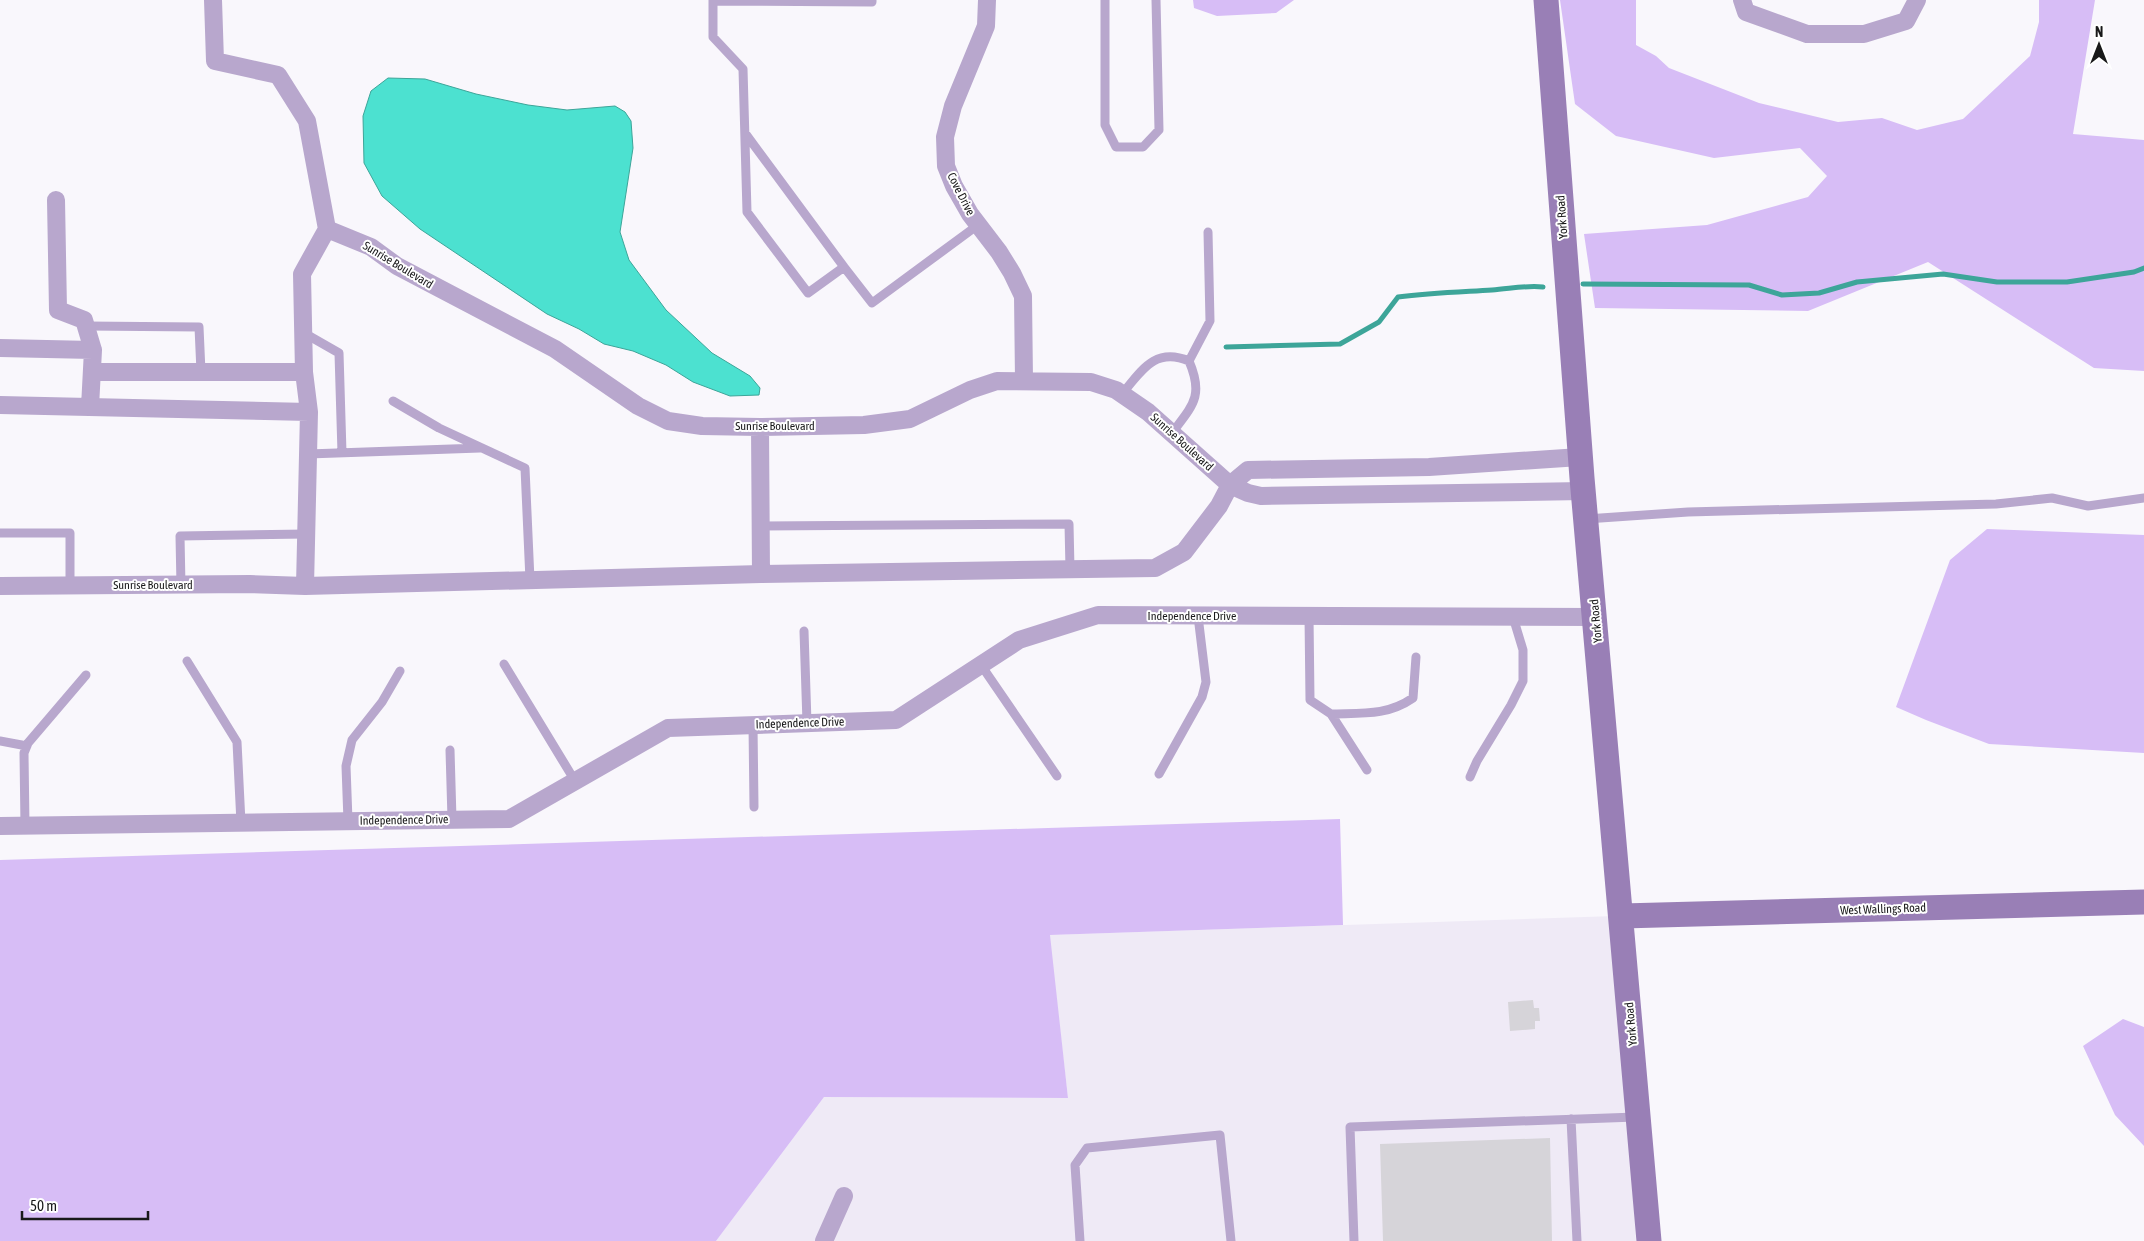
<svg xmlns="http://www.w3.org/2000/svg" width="2144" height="1241" font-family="'Asap Condensed',sans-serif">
  <rect width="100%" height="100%" fill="#f9f7fc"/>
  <path fill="#efeaf6" d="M1615,916L1636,1241H716L824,1097L1068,1098L1049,935Z"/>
  <path fill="#d7bdf6" d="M1193,0H1294L1276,13L1217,16L1194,8Z
    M1560,0H1636V45L1656,56L1669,68L1759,103L1838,122L1882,118L1917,130L1963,119L2030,56L2039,22V0H2095L2073,134L2144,140V371L2094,368L1928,262L1808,311L1595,308L1584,234L1707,225L1808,197L1827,176L1800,148L1714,158L1616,136L1575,104Z
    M1987,529L2144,535V753L1989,744L1926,720L1896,707L1950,560Z
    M1340,819L1343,925L1050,935L1068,1098L824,1097L716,1241H0V860Z
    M2123,1019L2144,1027V1146L2115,1115L2083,1046Z"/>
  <path fill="#4ce1d0" stroke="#3da599" d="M388,78L425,79L476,94L528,105L567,110L615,106L625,112L631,121L633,148L620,232L629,260L666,310L712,353L750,376L760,388L759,395L730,396L693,382L666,365L633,351L604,344L579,329L547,314L420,229L382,196L364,163L363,116L371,91Z"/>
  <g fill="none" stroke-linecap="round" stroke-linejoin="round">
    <path stroke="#3da599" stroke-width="5" d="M1583,284L1749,285L1782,295L1819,293L1857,282L1943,274L1997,282H2067L2134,272L2144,268
      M1226,347L1340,344L1379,322L1398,297C1430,293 1460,292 1492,290C1509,289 1526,285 1543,287"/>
  </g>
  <path fill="#d6d4d9" d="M1533,1000L1534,1008H1539L1540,1021H1535V1029L1510,1031L1508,1002Z
    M1550,1138L1552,1241H1383L1380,1144Z"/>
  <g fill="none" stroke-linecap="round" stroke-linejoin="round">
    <path stroke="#b8a7cd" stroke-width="9" d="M713,0V37L743,69L747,212L808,293L844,267L872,303L978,225
      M1105,0V125L1116,147H1143L1159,130L1156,0
      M713,1L872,2V0
      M745,133L844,267
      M86,326L199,327L201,372
      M304,333L339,353L342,453
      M1189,361L1210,321L1208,232
      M1122,394C1142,370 1155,347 1189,361C1204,396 1193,405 1172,433
      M393,401L439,428L525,468L530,580
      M308,454L480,448
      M1586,519L1688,512L1996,504L2052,498L2088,506L2144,498
      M761,526L1069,524L1070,569
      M0,533H70V586
      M181,586L180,536L306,534
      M1309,616L1310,700L1331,714L1367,770
      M804,631L807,723
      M187,661L237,742L241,823
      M504,664L575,781
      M981,665L1057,776
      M1331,714C1362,713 1387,716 1413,698L1416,657
      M753,725L754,807
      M0,741L27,746
      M450,750L452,819
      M1159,774L1202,697L1206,682L1198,616
      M1470,777L1477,761L1511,705L1523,681V650L1513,617
      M348,821L346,766L352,740L382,702L400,671
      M25,826L24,753L28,743L86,675
      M1571,1119L1577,1241
      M1080,1241L1075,1165L1087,1148L1220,1135L1231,1241
      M1354,1241L1350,1127L1636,1117"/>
    <path stroke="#b8a7cd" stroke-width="18" d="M213,0L215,61L278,75L307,121L327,229L302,274L304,372L309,412L305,586
      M987,0L986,26L953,106L945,137L946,166L954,186L970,214L999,252L1012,273L1023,296L1024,380
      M1742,0L1746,12L1807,34H1864L1906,21L1917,0
      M56,200L58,310L84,320L93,350
      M327,229L371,247L397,266L555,349L638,406L668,421L702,426L760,427L864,425L910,419L970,390L997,381L1091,382L1116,390L1148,412L1230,485L1248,493L1261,496L1583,491
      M0,348L93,350L90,407
      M92,372H304
      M0,405L309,412
      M760,427L761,574
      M0,586L250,584L305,586L761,574L1155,568L1184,552L1219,506L1230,485L1248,470L1429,467L1580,457
      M0,826L509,819L668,728L896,720L1019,640L1098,615L1595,617
      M824,1241L844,1196"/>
    <path stroke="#997fb6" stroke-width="25" d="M1546,0L1582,478L1649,1241
      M1622,916L2144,902"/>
  </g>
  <g text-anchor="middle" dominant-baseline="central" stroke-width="4" stroke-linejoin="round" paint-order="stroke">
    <g font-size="12" fill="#19191a" stroke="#fff">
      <text transform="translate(961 194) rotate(63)">Cove Drive</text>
      <text transform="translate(1562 217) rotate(-94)">York Road</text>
      <text transform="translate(398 265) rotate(31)">Sunrise Boulevard</text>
      <text x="775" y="426">Sunrise Boulevard</text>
      <text transform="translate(1182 442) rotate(42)">Sunrise Boulevard</text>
      <text x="153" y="585">Sunrise Boulevard</text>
      <text x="1192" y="616">Independence Drive</text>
      <text transform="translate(1596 621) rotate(-95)">York Road</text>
      <text transform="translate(800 723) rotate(-2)">Independence Drive</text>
      <text transform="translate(404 820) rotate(-1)">Independence Drive</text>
      <text transform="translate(1883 909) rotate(-2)">West Wallings Road</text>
      <text transform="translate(1631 1024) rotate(-95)">York Road</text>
    </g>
  </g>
  <g transform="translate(2099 45)" stroke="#ffffff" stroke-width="4" paint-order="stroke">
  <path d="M0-4L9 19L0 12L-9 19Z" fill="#19191a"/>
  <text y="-8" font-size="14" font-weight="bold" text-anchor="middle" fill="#19191a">N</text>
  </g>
  <path d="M22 1211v8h126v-8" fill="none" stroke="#19191a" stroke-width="2.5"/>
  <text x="30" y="1211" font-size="15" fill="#19191a" stroke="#ffffff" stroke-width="4" paint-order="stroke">50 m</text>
</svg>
